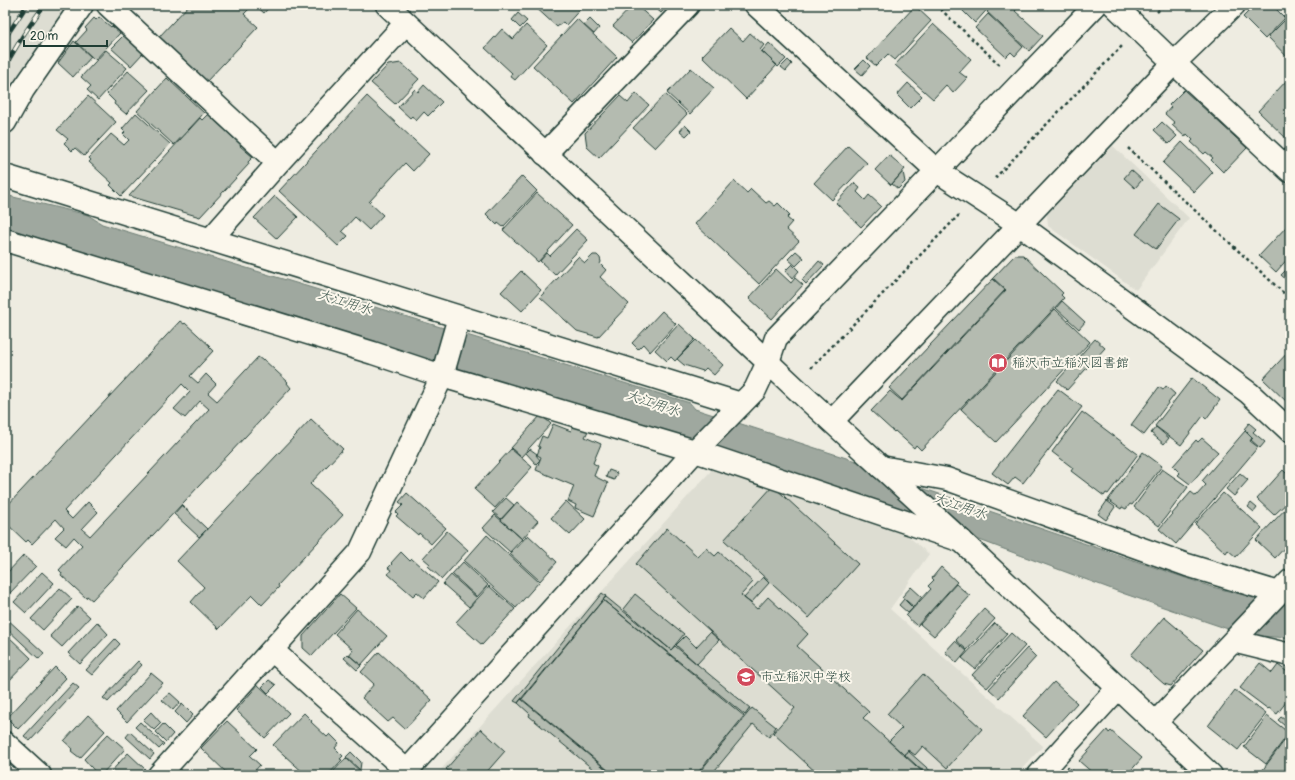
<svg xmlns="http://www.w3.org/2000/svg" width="1295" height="780" font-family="Pangolin,'Klee One',sans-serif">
  <rect width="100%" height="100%" fill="#eeece1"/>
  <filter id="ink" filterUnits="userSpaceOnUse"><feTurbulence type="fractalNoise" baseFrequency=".025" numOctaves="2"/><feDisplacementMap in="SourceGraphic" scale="8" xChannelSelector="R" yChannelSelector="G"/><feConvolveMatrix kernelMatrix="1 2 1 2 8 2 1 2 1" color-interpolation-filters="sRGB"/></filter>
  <g filter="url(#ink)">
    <path fill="#ddddd2" d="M7,5H68L5,101V8Z
      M1113,146L1189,218L1136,290L1048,226L1047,214Z
      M718,463L895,525L929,554L890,609L1043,746L1016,775H436Z"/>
    <path fill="#9fa89f" stroke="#6c7d74" d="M5,195L88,215L102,224L690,403L695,409L905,477L913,485L1212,587L1290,606V638L1259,636L1225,628L1125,594L966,535L657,431L429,360L5,231Z"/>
    <path fill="#b4bbb0" stroke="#1f3d34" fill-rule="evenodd" d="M189,5H245L249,9L244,14L258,27L206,82L158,38Z
      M255,5H271L264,13Z
      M533,5H583V6L566,25L563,22L557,27Z
      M633,5H636L653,20L632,43L613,26Z
      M652,5H668L661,13Z
      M965,5H991L975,23L961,9Z
      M993,5H1012L1017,9L1015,11L1043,36L1029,51L987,12Z
      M1255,5H1272L1285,18L1265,39L1243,17Z
      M915,6L931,21L895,60L888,54L876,66L867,58Z
      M518,13L527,21L520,28L512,20Z
      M988,14L1023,47L1015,56L1011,52L1006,57L975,28Z
      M99,17L111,27L112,26L120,33L95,60L76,42L87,30L85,28L94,18L96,20Z
      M577,19L617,57L574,104L533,66Z
      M590,19L599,28L594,34L584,25Z
      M1286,19L1290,24V60L1268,37Z
      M933,24L971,59L959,72L967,78L953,93L946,85L933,99L895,65Z
      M526,25L547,45L515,80L510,76L512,73L485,48L502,29L513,39Z
      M729,28L743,41L750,33L764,45L760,50L777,65L746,99L702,56Z
      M125,34L144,52L131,66L111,48Z
      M74,41L91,57L73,77L58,63Z
      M769,43L786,59L778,67L762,51Z
      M106,50L127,68L98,100L87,90L91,86L81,77Z
      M788,60L792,64L786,71L781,67Z
      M864,60L870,66L862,75L855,69Z
      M401,63L419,79L395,104L371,83L388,65Z
      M691,68L714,88L690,114L667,93Z
      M128,71L149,90L126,114L114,104L115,102L107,94Z
      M167,78L204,113L174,145L137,111Z
      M1289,78L1290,79V142L1258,111Z
      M908,83L922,96L910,108L897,95Z
      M424,85L442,102L428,116L424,112L416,121L412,116L410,118L398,107L415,89L418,92Z
      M1184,90L1247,148L1226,170L1225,169L1223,172L1211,160L1213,158L1206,152L1204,154L1191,142L1193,140L1187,134L1185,137L1172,125L1175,123L1165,114L1171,107L1169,105Z
      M636,93L649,105L599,158L587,147L585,133L620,96L628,103Z
      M665,94L687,114L655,148L633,128Z
      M88,96L116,122L84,156L75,148L72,151L64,143L68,139L57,130Z
      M367,96L429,154L413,171L405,163L369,202L383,215L369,230L355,217L342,231L348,236L338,246L279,191Z
      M136,113L170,144L121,196L110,185L112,183L89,162L91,160L89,158L111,134L124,145L129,140L123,134L125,132L122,129Z
      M208,114L241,145L240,146L253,157L248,162L249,164L200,217L129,196L200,118L202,120Z
      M1162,122L1177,136L1169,144L1154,130Z
      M685,125L691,131L686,136L680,131Z
      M1182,142L1213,172L1194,192L1163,163Z
      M848,146L867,163L832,200L814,183Z
      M889,155L905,169L891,185L875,170Z
      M1131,170L1142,180L1135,188L1124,178Z
      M903,172L905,182L898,189L892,184Z
      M522,176L537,191L503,227L498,223L497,225L486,214Z
      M734,181L747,193L751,189L766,203L769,201L775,206L778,203L790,215L787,218L792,222L786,229L799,241L759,284L695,224Z
      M854,183L860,188L857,192L865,200L869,195L881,206L861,227L836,203Z
      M537,193L572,225L538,262L503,230Z
      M275,196L298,217L277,239L254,218Z
      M1159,204L1179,219L1156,249L1136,234Z
      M1288,225L1290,227V256L1276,272L1259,256Z
      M576,229L588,240L555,275L540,261L547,253L550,256Z
      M796,251L804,258L796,266L788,259Z
      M593,255H597L600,258L601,262L600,264L606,270L600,277L629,304L598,337L577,331L540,297L578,257L585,263Z
      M1015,255H1023L1063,293L1061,295L1064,298L921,450L916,445L914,448L895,431L894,432L871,411L890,391L902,401L1006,290L993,278Z
      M819,261L824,265L806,284L802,280Z
      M792,264L799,271L792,279L785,271Z
      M1290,266V283L1281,275Z
      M776,269L791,283L795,278L803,285L772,319L749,298Z
      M521,271L541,290L522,311L501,292Z
      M993,279L1005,290L902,400L889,388Z
      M1062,301L1085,322L1079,329L1056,308Z
      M1055,309L1090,342L996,442L961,409Z
      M662,311L676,324L650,352L643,344L638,349L632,343Z
      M180,321L184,324L185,323L210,346L209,347L213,351L190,376L198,383L206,374L216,384L208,393L217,401L258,357L262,360L263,359L288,382L287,383L291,388L92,600L87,596L86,598L61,575L62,573L59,570L82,545L74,537L66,546L55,537L64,528L56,519L32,544L28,540L26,542L5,522V508ZM182,384L190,392L174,409L185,418L200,401L209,409L90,536L82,529L98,512L88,502L72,519L64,511Z
      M679,324L695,339L675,361L671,357L667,361L655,350Z
      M1095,339L1105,348L1067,390L1057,381Z
      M696,340L723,365L714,375L706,368L703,371L684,365L677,359Z
      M1290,350V405L1263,379Z
      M1192,378L1220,400L1206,419L1203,416L1181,445L1155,426Z
      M1166,386L1175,394L1144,435L1131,425L1159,387L1163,390Z
      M1058,389L1082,407L1023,483L1015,477L1008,485L992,473Z
      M1082,412L1138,454L1108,494L1106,493L1104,496L1071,471L1073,468L1052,452Z
      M541,415L551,424L521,457L511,448Z
      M311,419L343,449L310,484L343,515L278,585L279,587L262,605L252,595L219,629L191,602L204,587L177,561Z
      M575,421L590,427L585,437L601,444L593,463L598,466L594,476L608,483L594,516L575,508L576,505L568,501L574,486L536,470L541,457L537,455L540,447L538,446L542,436L547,438L553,424L571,431Z
      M1249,423L1256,429L1253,432L1265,442L1260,448L1251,440L1253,438L1244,429Z
      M1156,427L1169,438L1164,444L1151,433Z
      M1245,431L1252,438L1250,441L1258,447L1176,544L1159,529L1191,492L1196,496L1206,485L1202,481Z
      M1202,438L1218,452L1190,484L1178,475L1180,473L1173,466L1196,440L1198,442Z
      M511,449L532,467L495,508L474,489Z
      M530,449L537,454L536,455L540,460L536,464L526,453Z
      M1143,452L1162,466L1132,505L1130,504L1126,509L1122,507L1121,509L1108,500Z
      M1162,469L1188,487L1159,526L1134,507Z
      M609,470L617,473L614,480L606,477Z
      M1283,470L1290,477V500L1274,515L1257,499Z
      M1240,473L1248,480L1234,496L1226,489Z
      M773,486L858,564L809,618L724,540Z
      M407,493L446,528L431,544L419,533L418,535L396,516L398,514L396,512L403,505L399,502Z
      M1223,493L1262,528L1236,557L1228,550L1226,553L1195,524Z
      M506,498L514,505L501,519L493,512Z
      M566,501L585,519L570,535L551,518Z
      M1107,501L1115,507L1106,520L1098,514Z
      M517,502L538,521L522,539L501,520Z
      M1251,503L1257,508L1254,512L1248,507Z
      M1290,504V542L1275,558L1256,540Z
      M182,505L207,529L199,537L174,514Z
      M495,515L522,539L510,552L483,528Z
      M667,528L698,557L706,548L715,556L719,552L753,582L741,595L757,609L768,597L808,634L797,646L869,712L863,718L926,775H819L773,733L795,708L636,564Z
      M447,531L468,550L442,579L428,566L430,564L423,558Z
      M487,535L539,582L516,608L464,561Z
      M528,535L557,562L540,581L510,554Z
      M401,552L410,561L412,559L438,582L424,598L417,592L413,596L388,574L391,570L388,568L392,564L391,563Z
      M24,555L36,566L7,596L5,594V575Z
      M463,562L488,585L477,597L452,574Z
      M941,567L957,582L917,626L906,616L931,589L928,586L934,580L932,578Z
      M42,572L54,583L26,613L14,602Z
      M451,575L477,598L469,607L443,584Z
      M763,577L769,583L751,603L744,598Z
      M956,584L970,596L934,636L920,624Z
      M489,586L515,609L482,645L456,622Z
      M911,587L922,597L914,607L902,597Z
      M60,588L72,599L43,630L31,619Z
      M602,593L606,596L521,699L518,703L514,701Z
      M340,594L356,608L312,656L303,648V636Z
      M635,594L684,634L671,650L623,609Z
      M606,597L671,650L675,646L750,708L745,715L603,600Z
      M904,599L913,608L908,613L899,605Z
      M603,600L744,716L696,775H614L522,699Z
      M78,606L90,617L62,647L50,636Z
      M357,609L387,636L361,665L349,655L353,650L335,634Z
      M984,609L995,619L967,650L956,640Z
      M5,617L44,653L39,659L5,627Z
      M1164,617L1203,650L1171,686L1164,684L1131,655Z
      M97,622L108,634L80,664L68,653Z
      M995,623L1007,634L975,669L962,658Z
      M710,632L719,640L697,664L676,645L685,636L696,647Z
      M1011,633L1025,646L987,688L972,675Z
      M8,636L31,658L5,685V639Z
      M115,639L120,644L92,675L86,670Z
      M955,641L967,651L957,663L945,652Z
      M1027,648L1036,657L999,698L989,689Z
      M379,652L432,700L405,729L393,718L388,722L362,698L374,684L361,672Z
      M348,654L361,666L357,670L344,658Z
      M138,661L142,665L108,702L103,698Z
      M1260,663L1272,673L1278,665L1290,674V692L1288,695L1290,697L1277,714L1269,708L1268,709L1240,688Z
      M55,667L66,678L18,729L7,718Z
      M151,673L163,683L127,722L116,711Z
      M923,674L982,729L947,768L923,746L915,755L908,750L904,755L889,741L902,728L887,714Z
      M269,680L276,685L268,693L262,687Z
      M1054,682L1077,703L1046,737L1023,716Z
      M73,683L79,688L30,741L24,736Z
      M258,685L289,713L265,738L236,710Z
      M1235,690L1266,714L1238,750L1208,726Z
      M170,693L180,702L173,710L162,700Z
      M521,699L613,775H600L529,716L530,714L518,703Z
      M182,704L193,715L186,723L175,712Z
      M752,708L776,727L769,737L753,724L711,775H697Z
      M151,712L161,723L154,730L143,720Z
      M304,713L312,721L311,722L327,737L330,734L339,743L335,748L343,756L340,759L342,760L328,775H306L273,745Z
      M88,715L105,731L80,758L71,751L73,749L64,741Z
      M1267,716L1289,733L1266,764L1244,747Z
      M1281,717L1288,722L1285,726L1278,720Z
      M227,721L257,749L250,756L260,765L251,775H229L201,748Z
      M140,722L164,744L159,749L135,727Z
      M163,724L173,734L166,742L156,732Z
      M481,729L505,751L484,775H453L446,769Z
      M1107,730L1109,733L1111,731L1142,758L1127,775H1095L1079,761Z
      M130,732L154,754L150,759L126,737Z
      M108,734L125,749L101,775H98L84,759Z
      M1287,737L1290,739V775H1259Z
      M908,751L935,775H927L905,755Z
      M351,752L361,762L360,770L346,757Z
      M128,753L145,769L139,775H108Z
      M346,758L364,775H330Z
      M1068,767L1077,775H1060Z"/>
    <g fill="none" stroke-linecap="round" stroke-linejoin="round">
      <g stroke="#1f3d34" stroke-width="25">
        <path id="minor" d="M108,5L278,163
          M756,5L937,171L1020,225L1249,393L1290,431
          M1114,5L1174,63L1290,171
          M5,122L23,90L82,5
          M545,154L688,5
          M5,176L741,404
          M5,240L373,353L442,376L695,451L962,541
          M210,240L278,163L406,23
          M768,362L776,338L1096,5
          M832,421L1174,63L1234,5
          M881,467L947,479L1187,565L1279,593
          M1233,641L1290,655
          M272,650L407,771
          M1155,723L1290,581
          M5,743L40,775
          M159,775L360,552L442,376L459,317
          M1039,775L1118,688"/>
      </g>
      <g stroke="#1f3d34" stroke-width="25">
        <path id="tertiary" d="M387,5L805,397L951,531L1211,775
          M403,775L695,451L755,390L768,362"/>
      </g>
      <path stroke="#1f3d34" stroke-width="2.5" stroke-dasharray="3 3" stroke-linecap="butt" d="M936,5L1001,66
        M1157,12L1164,5
        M1128,148L1290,299
        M995,178L1122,46
        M811,368L959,215"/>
      <use href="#minor" stroke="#fbf7ec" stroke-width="22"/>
      <use href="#tertiary" stroke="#fbf7ec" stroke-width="22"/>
      <g stroke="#1f3d34" stroke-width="4.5">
        <path id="rail" d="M5,38L27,5
          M5,66L24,34L44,5"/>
      </g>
      <use href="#rail" stroke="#fbf7ec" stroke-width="3" stroke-dasharray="9" stroke-linecap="butt"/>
    </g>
  </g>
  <defs>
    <g id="library-disc" transform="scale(1)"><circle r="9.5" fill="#d1495b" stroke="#fbf7ec"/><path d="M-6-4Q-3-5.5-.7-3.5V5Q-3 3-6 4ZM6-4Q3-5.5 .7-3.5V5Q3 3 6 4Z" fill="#fff"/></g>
    <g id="school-disc" transform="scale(1)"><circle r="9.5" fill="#d1495b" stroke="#fbf7ec"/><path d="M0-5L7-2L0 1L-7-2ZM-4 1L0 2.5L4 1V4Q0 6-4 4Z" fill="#fff"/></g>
  </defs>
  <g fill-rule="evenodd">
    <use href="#library-disc" x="998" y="363"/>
    <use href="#school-disc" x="746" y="677"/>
  </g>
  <g text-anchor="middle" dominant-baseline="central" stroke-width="4" stroke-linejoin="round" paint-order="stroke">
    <g font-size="13" fill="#1f3d34" stroke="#fbf7ec" text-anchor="start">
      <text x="1012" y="363">稲沢市立稲沢図書館</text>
      <text x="760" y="677">市立稲沢中学校</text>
    </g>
    <g font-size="14" font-style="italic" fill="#455d54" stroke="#fbf7ec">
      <text transform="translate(345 302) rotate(17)">大江用水</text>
      <text transform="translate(653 403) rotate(19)">大江用水</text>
      <text transform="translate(960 506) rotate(19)">大江用水</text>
    </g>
  </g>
  <rect width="1295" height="780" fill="none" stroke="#fbf7ec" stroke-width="20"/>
  <rect x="10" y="10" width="1275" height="760" fill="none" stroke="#1f3d34" stroke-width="1.5" filter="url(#ink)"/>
  <path d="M24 40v6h83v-6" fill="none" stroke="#1f3d34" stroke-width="2"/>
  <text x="30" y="40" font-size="12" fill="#1f3d34" stroke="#fbf7ec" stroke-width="3" paint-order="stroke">20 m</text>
</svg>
